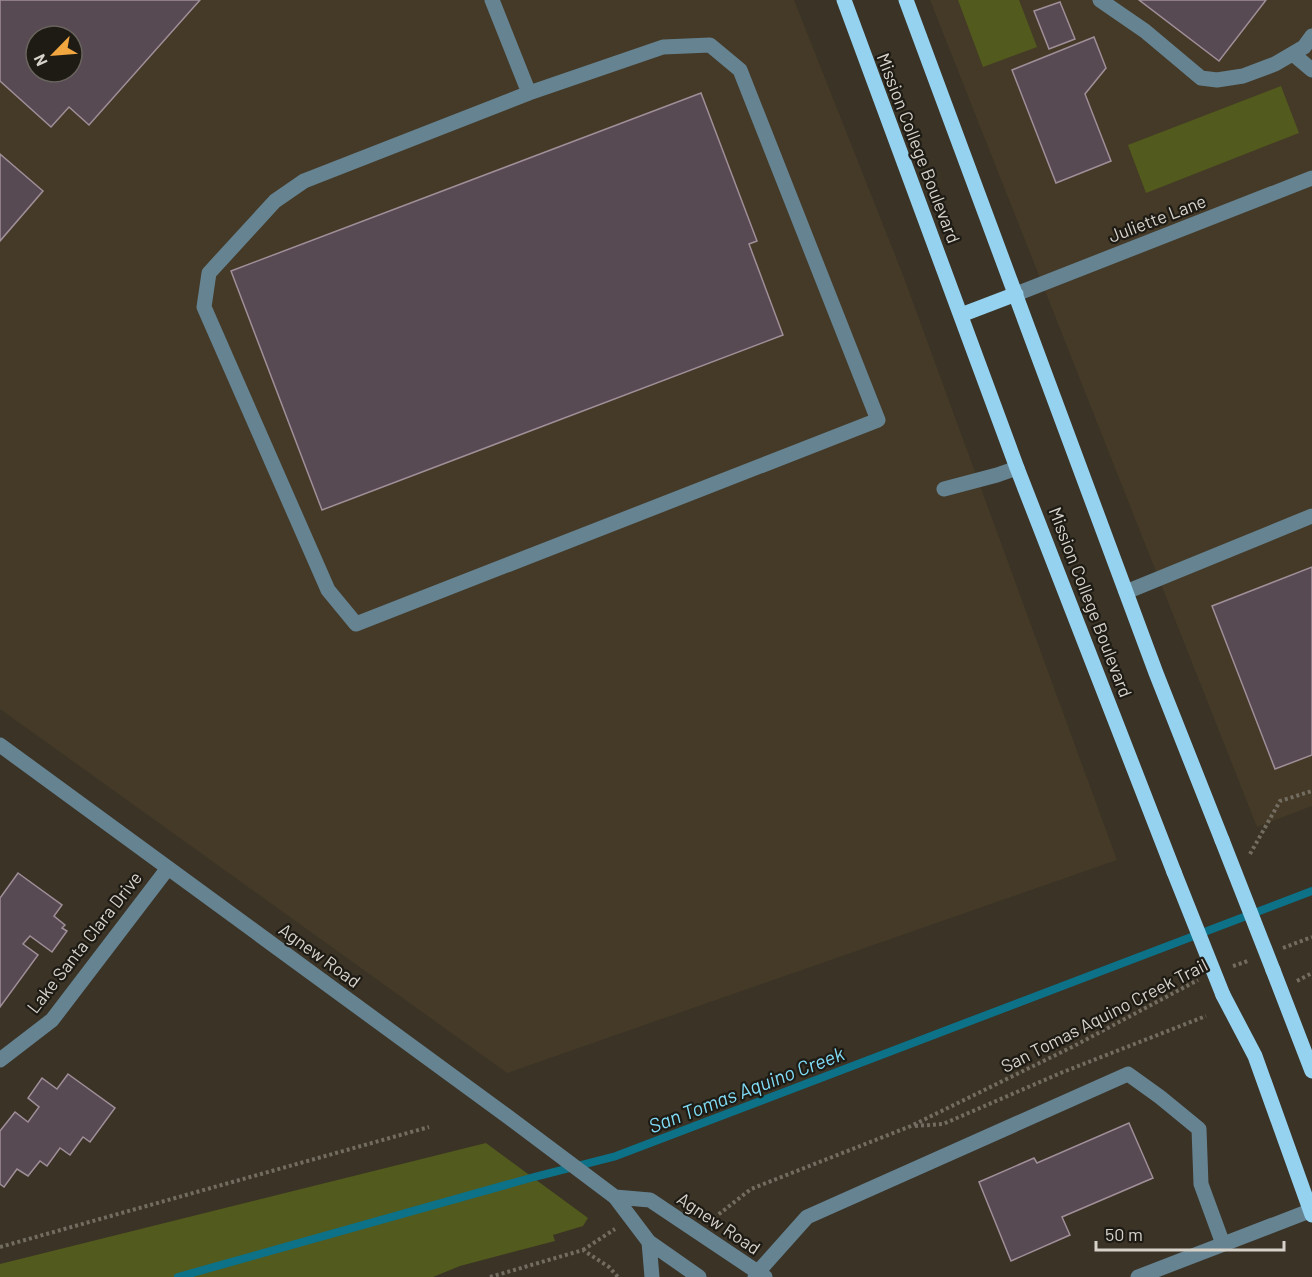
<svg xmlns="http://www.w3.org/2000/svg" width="1312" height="1277" font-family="Barlow,sans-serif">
  <rect width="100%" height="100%" fill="#3a3326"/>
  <path fill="#443a27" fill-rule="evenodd" d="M0,0H794L903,275L1117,860L507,1073L0,709ZM36,36H72V72H36Z
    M930,0H1312V806L1257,827Z"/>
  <path fill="#525a1d" d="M958,0H1019L1037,47L983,67Z
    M1281,86L1299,133L1146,193L1128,145Z
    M486,1143L588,1218L583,1226L553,1235L555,1241L460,1266L433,1277H0V1264Z"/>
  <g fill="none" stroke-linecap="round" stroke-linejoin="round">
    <path stroke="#0d7187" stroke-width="8" d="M178,1277L534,1177L616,1156L1312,891"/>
  </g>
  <path fill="#584a53" stroke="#a08f99" stroke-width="1.5" fill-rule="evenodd" d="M0,0H200L89,125L69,107L51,127L0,81ZM36,36H72V72H36Z
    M1139,0H1266L1219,61Z
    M1060,2L1075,39L1049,49L1034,11Z
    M1094,37L1106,68L1085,94L1111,161L1056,183L1012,70Z
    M701,93L757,241L749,244L783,335L322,510L231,271Z
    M0,154L43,191L0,241Z
    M1312,567V755L1275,769L1212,606Z
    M18,873L62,905L54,916L65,925L62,928L67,931L52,952L30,936L23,944L38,955L0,1007V898Z
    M68,1074L115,1108L90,1142L83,1137L70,1155L60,1148L47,1166L40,1161L28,1176L17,1169L4,1187L0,1184V1131L15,1112L28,1122L39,1107L28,1098L42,1078L57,1089Z
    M1129,1123L1153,1178L1062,1217L1070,1235L1011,1261L979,1182L1034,1158L1037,1163Z"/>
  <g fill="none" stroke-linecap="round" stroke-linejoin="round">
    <path stroke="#736d61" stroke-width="4" stroke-dasharray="3 3" stroke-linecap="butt" d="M1250,854L1280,801L1312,791
      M1283,948L1312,937
      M1233,966L1248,961
      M1297,981L1312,973
      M915,1126L943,1124L1063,1072L1206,1016
      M714,1218L751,1189L911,1126L1074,1046L1198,980
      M0,1247L429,1127
      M583,1250L615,1229
      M490,1277L583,1250L609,1267L618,1277"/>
    <path stroke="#668392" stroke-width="15" d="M492,0L529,93
      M1100,0L1145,31L1201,78L1217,80L1243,76L1275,64L1304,47L1312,36
      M710,45L740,70L878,420L356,624L328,590L204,307L209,273L275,201L304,181L529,93L663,47Z
      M1293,54L1312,70
      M1016,294L1312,178
      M944,489L997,475L1017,468
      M1126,592L1312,516
      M0,745L507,1116L615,1197L649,1242L699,1277
      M0,1060L52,1020L168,868
      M615,1197L650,1200L765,1277
      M649,1242L652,1277
      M755,1277L757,1273L807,1217L1128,1074L1160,1097L1199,1129L1201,1184L1223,1244
      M1138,1277L1312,1210"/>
    <path stroke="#95d2f0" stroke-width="15" d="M844,0L1017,468L1174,872
      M906,0L1156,673L1222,840
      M961,315L1016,294
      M1273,970L1312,1071
      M1223,995L1255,1056L1312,1215"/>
    <path stroke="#95d2f0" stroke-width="15" d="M1222,840L1273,970
      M1174,872L1223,995"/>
  </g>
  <g text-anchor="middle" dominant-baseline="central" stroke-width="4.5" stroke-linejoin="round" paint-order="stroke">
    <g font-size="18" fill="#d6d2ca" stroke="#1e1b15">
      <text transform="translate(919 148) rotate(69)">Mission College Boulevard</text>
      <text transform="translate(1157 218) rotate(-21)">Juliette Lane</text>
      <text transform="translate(1091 602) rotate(69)">Mission College Boulevard</text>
      <text transform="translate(84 942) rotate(-52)">Lake Santa Clara Drive</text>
      <text transform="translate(320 955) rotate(36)">Agnew Road</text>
      <text transform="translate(1104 1015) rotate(-27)">San Tomas Aquino Creek Trail</text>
      <text transform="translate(719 1223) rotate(34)">Agnew Road</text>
    </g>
    <g font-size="20" font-style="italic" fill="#80dbf5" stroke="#1e1b15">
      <text transform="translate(746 1089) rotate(-21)">San Tomas Aquino Creek</text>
    </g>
  </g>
  <g transform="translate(54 54) rotate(245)"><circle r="28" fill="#1e1b15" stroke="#68645d" stroke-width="1.5"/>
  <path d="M0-4.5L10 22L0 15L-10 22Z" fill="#f1a63f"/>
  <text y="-9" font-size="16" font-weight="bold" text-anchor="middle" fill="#d6d2ca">N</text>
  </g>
  <path d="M1096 1241v9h188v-9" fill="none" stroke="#d6d2ca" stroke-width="3"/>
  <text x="1105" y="1241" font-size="18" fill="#d6d2ca" stroke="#1e1b15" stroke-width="4.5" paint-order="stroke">50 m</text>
</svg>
